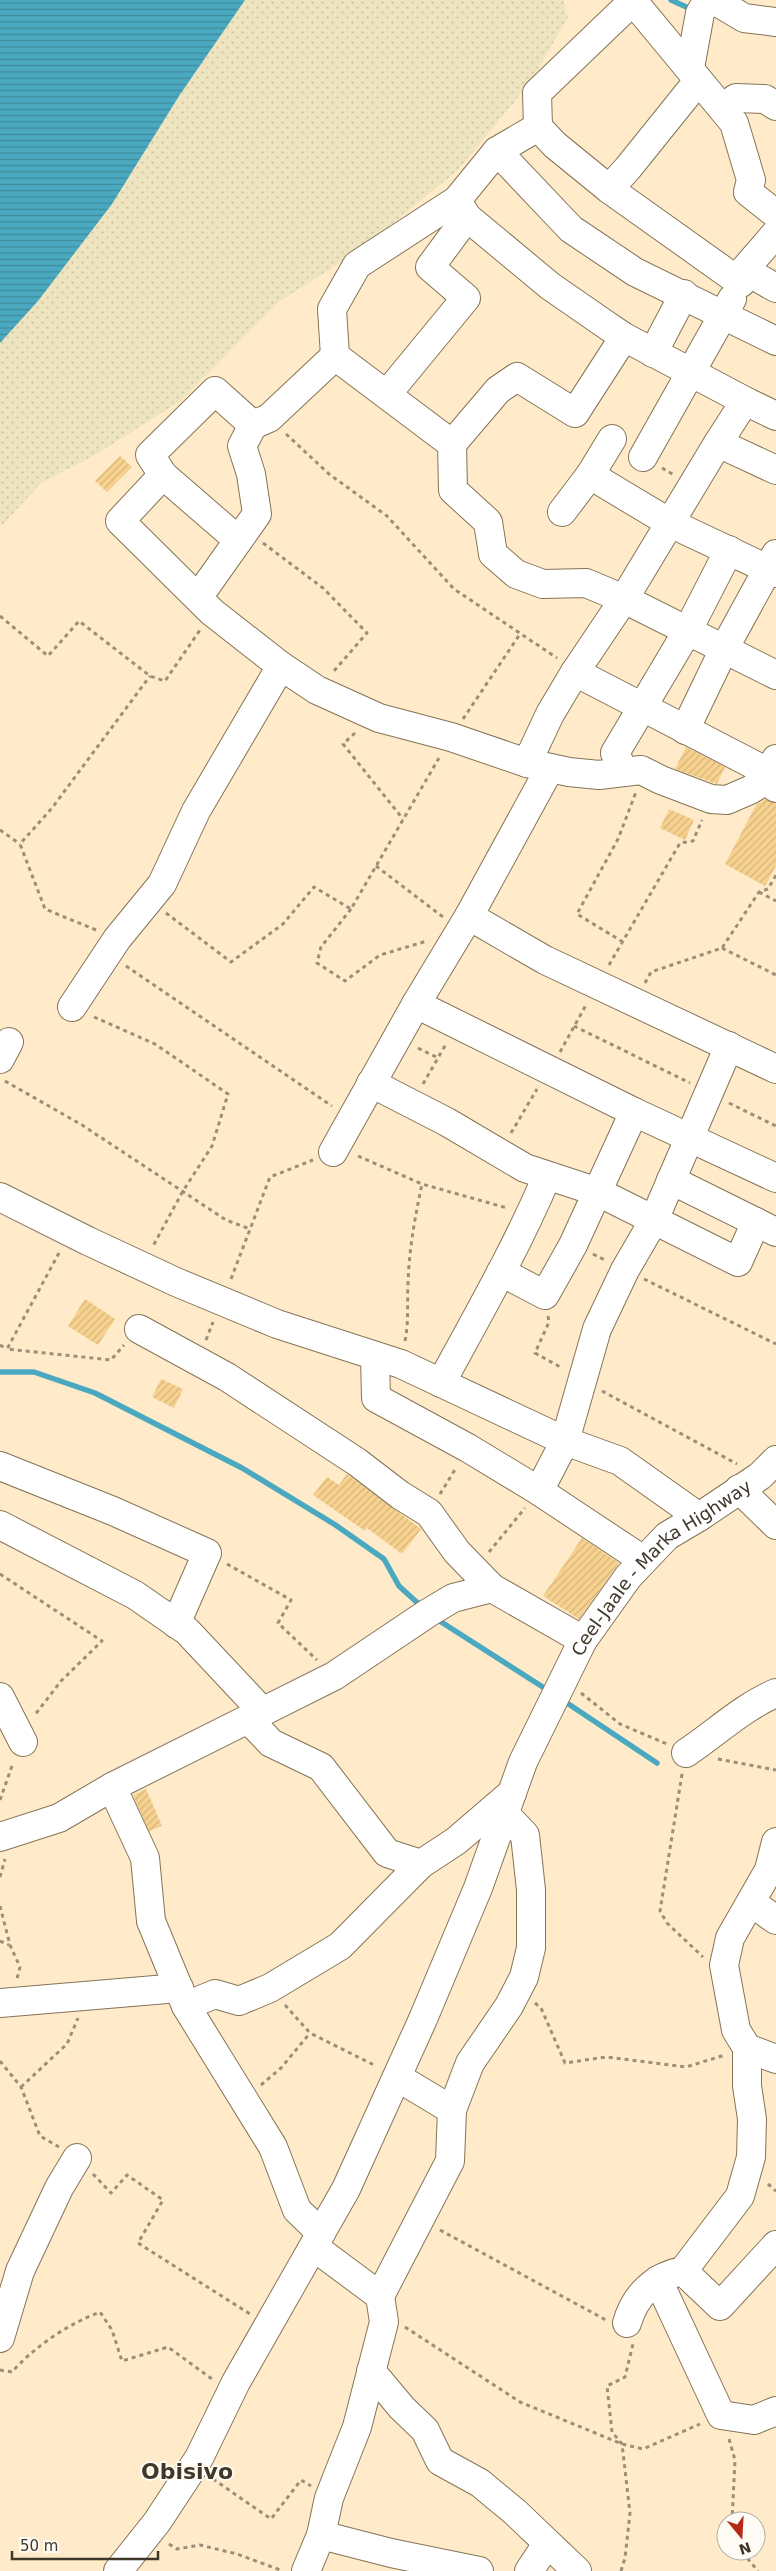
<svg xmlns="http://www.w3.org/2000/svg" width="776" height="2571" font-family="'DejaVu Sans',sans-serif">
  <defs>
    <pattern id="sand-dots" width="8" height="8" patternUnits="userSpaceOnUse" patternTransform="scale(1.25)"><rect width="8" height="8" fill="#eee4bf"/><path d="M2 2h.1M6 6h.1" fill="none" stroke="#cdc4a4" stroke-width="1.8" stroke-linecap="round"/></pattern>
    <pattern id="water-rules" width="6" height="5" patternUnits="userSpaceOnUse" patternTransform="scale(1.25)"><rect width="6" height="5" fill="#4aa9c0"/><path d="M0 2.5h6" fill="none" stroke="#3f8b9c"/></pattern>
    <pattern id="building-hatch" width="6" height="6" patternUnits="userSpaceOnUse" patternTransform="scale(1.25)"><rect width="6" height="6" fill="#f7d18e"/><path d="M-1 1l2-2M0 6l6-6M5 7l2-2" fill="none" stroke="#d5b47b"/></pattern>
  </defs>
  <rect width="100%" height="100%" fill="#ffebc9"/>
  <path fill="url(#sand-dots)" d="M245,0H563L568,17L529,84L457,171L360,250L277,303L182,400L95,455L41,483L3,525L0,522V343L38,301L112,204L179,96Z"/>
  <path fill="url(#water-rules)" d="M0,0H245L179,96L112,204L38,301L0,343Z"/>
  <g fill="none" stroke-linecap="round" stroke-linejoin="round">
    <path stroke="#4aa9c0" stroke-width="5.5" d="M671,0L695,11
      M0,1372H34L95,1393L242,1468L334,1524L384,1559L399,1586L422,1607
      M435,1618L549,1691
      M561,1699L657,1763"/>
  </g>
  <path fill="url(#building-hatch)" d="M120,456L132,467L107,492L95,481Z
    M686,747L725,767L717,784L675,769Z
    M765,799L776,803V866L765,886L725,864L756,805Z
    M669,809L694,820L685,840L660,828Z
    M85,1299L115,1319L98,1345L68,1326Z
    M161,1379L183,1389L174,1408L152,1397Z
    M347,1474L421,1529L402,1554L367,1528L365,1531L313,1495L327,1477L339,1485Z
    M582,1538L619,1563L579,1619L543,1596Z
    M146,1789L162,1826L149,1831L133,1795Z"/>
  <g fill="none" stroke-linecap="round" stroke-linejoin="round">
    <g stroke="#857456" stroke-width="30">
      <g id="minor">
        <path d="M714,0L744,18L776,22"/>
        <path d="M690,68L700,13L708,0"/>
        <path d="M723,108L736,98L765,99L776,106"/>
        <path d="M538,127L537,93L633,1L734,123L751,180L748,192L776,214"/>
        <path d="M497,151L571,229L635,272L776,341"/>
        <path d="M609,189L628,168L698,81"/>
        <path d="M776,233L744,270L776,288"/>
        <path d="M741,283L609,189L555,145L538,127L497,151L457,200L467,217L550,286L602,322L624,337L745,401L718,443L776,470"/>
        <path d="M624,337L575,413L517,377L498,390L452,444L453,490L488,522L493,554L516,574L543,584L586,583L624,599L776,675"/>
        <path d="M653,353L684,294"/>
        <path d="M335,356L332,309L357,265L457,200"/>
        <path d="M335,356L452,444"/>
        <path d="M387,394L466,298L430,267L467,217"/>
        <path d="M745,401L776,416"/>
        <path d="M643,457L732,299"/>
        <path d="M163,475L150,455L215,391L253,425L269,418L335,356"/>
        <path d="M590,475L670,523L776,573"/>
        <path d="M562,512L590,475L612,439"/>
        <path d="M238,540L163,475L120,521L212,612L281,666L317,690L379,718L451,737L527,763L569,772L599,775L641,770L661,780L711,799L727,800L750,790L766,780L776,759"/>
        <path d="M199,596L257,514L251,474L242,446L253,425"/>
        <path d="M575,672L760,768L766,780L776,788"/>
        <path d="M685,730L724,649L776,554"/>
        <path d="M527,763L550,714L575,672L624,599L718,443"/>
        <path d="M624,772L615,753L688,630L729,550"/>
        <path d="M469,916L545,960L776,1069"/>
        <path d="M416,1004L634,1112L776,1178"/>
        <path d="M72,1007L117,939L162,884L196,811L281,666"/>
        <path d="M0,1059L9,1042"/>
        <path d="M371,1083L447,1122L525,1168L598,1192L738,1262L756,1222"/>
        <path d="M333,1152L416,1004L469,916L550,768"/>
        <path d="M671,1180L776,1232"/>
        <path d="M0,1197L88,1241L176,1282L277,1324L401,1364L565,1441L620,1461L699,1517"/>
        <path d="M501,1272L545,1295L573,1245L634,1112"/>
        <path d="M139,1329L227,1377L357,1462L400,1495L429,1513L457,1552L492,1588L583,1640"/>
        <path d="M375,1356L376,1398L468,1448L539,1491L643,1560"/>
        <path d="M441,1383C478,1315 517,1247 547,1176"/>
        <path d="M0,1466L113,1511L207,1553L176,1624"/>
        <path d="M739,1489L776,1525"/>
        <path d="M539,1491L565,1441L597,1329L625,1270L654,1220L729,1046"/>
        <path d="M0,1525L135,1595L187,1631L263,1712"/>
        <path d="M0,1697L23,1742"/>
        <path d="M248,1719L271,1743L321,1767L387,1853L421,1864L456,1841L512,1793"/>
        <path d="M686,1753C716,1733 743,1707 776,1693"/>
        <path d="M112,1787L145,1858L151,1921L186,2006L273,2147L297,2210L321,2233"/>
        <path d="M0,1837L59,1818L112,1787L334,1676L428,1613L453,1598L492,1588"/>
        <path d="M752,1903L776,1920"/>
        <path d="M0,2003L179,1988"/>
        <path d="M186,2006L215,1994L239,2001L270,1988L340,1946L421,1864"/>
        <path d="M747,2048L776,2059"/>
        <path d="M397,2077L452,2110"/>
        <path d="M683,2271L720,2306L776,2245"/>
        <path d="M658,2280L721,2415L754,2420L776,2411"/>
        <path d="M380,2296L450,2161L452,2110L470,2063L509,2006L524,1977L531,1948V1890L525,1835L505,1814"/>
        <path d="M627,2323C635,2295 655,2276 683,2271L740,2196L751,2157L752,2119L747,2086V2048L736,2030L724,1965L730,1938L769,1870L776,1842"/>
        <path d="M0,2338L20,2271L59,2188L77,2158"/>
        <path d="M371,2371L402,2408L425,2430L440,2461L480,2483L515,2512L577,2571"/>
        <path d="M321,2535L391,2553L479,2571"/>
        <path id="s1" d="M118,2571L157,2522L199,2458L236,2382L346,2189L423,2019L478,1888L523,1762L583,1640L628,1577L667,1536L699,1517L760,1476L776,1460"/>
        <path d="M306,2571L321,2535L329,2498L357,2427L384,2322L380,2296L314,2247"/>
        <path d="M529,2571L547,2544"/>
      </g>
    </g>
    <path stroke="#9c8e77" stroke-width="3" stroke-dasharray="4 4" stroke-linecap="butt" d="M286,434L329,474L387,516L454,589L557,658
      M662,468L674,475
      M263,543L323,588L367,633L333,672
      M0,616L48,656L79,621L150,676L165,681L200,630
      M463,719L520,634
      M355,733L343,744L403,819
      M0,830L20,844
      M376,866L443,917
      M759,892L776,901
      M351,909L321,947L317,963L345,981L380,955L427,941
      M166,913L231,962L283,924L314,887L351,909L439,758
      M96,930L45,909L20,844L52,808L150,676
      M623,942L577,914L618,839L636,792
      M722,948L776,975
      M609,965L680,843L693,841L702,820
      M126,966L332,1106
      M645,983L651,972L722,948L759,892L768,889L776,875
      M94,1017L155,1044L228,1094L212,1146L183,1191L153,1246
      M574,1026L690,1083
      M418,1048L438,1058
      M560,1052L586,1005
      M5,1081L82,1125L226,1220L250,1229
      M423,1084L446,1044
      M729,1103L776,1126
      M511,1133L537,1089
      M358,1156L422,1184L507,1208
      M59,1253L7,1349L111,1360L124,1345
      M593,1254L605,1260
      M231,1279L270,1177L313,1160
      M644,1279L776,1344
      M548,1316L549,1322L535,1353L562,1368
      M206,1340L213,1322
      M405,1341C409,1321 407,1304 408,1284C409,1249 415,1217 422,1184
      M0,1345L7,1349
      M602,1391L737,1464
      M440,1494L456,1468
      M489,1552L525,1508
      M227,1564L291,1600L278,1623L317,1660
      M0,1574L102,1641L61,1681L34,1716
      M581,1693L620,1724L667,1744
      M718,1759L776,1770
      M682,1774L660,1911L667,1923L703,1957
      M0,1800L13,1763
      M0,1877L5,1859
      M0,1906L10,1945L20,1967L17,1979
      M0,1941L9,1945
      M535,2003L541,2008L565,2063L606,2057L686,2067L725,2055
      M285,2005L310,2033L376,2066
      M0,2061L21,2087L40,2136L59,2147
      M261,2085L281,2068L310,2033
      M21,2087L67,2044L78,2018
      M93,2174L111,2193L127,2175L163,2200L138,2243L250,2314
      M768,2184L776,2191
      M440,2230L606,2320
      M405,2327L520,2402L622,2444L643,2449L700,2424
      M0,2370L12,2372C34,2347 68,2324 100,2312L112,2330L122,2361L168,2347L212,2379
      M729,2439L735,2460L732,2521
      M213,2479L271,2519L301,2480L311,2486
      M169,2544L177,2549L200,2545L237,2554L283,2571
      M744,2551L748,2559L758,2571
      M621,2571L625,2558L630,2513L622,2444L612,2432L607,2386L625,2377L633,2344"/>
    <use href="#minor" stroke="#fff" stroke-width="28"/>
  </g>
  <g text-anchor="middle" dominant-baseline="central" stroke-width="4" stroke-linejoin="round" paint-order="stroke">
    <g font-size="18" fill="#3f382a" stroke="#fefaf4">
      <text stroke="none"><textPath href="#s1" startOffset="1152">Ceel-Jaale - Marka Highway</textPath></text>
    </g>
    <g font-size="22" font-weight="bold" fill="#3f382a" stroke="#fefaf4">
      <text x="187" y="2471">Obisivo</text>
    </g>
  </g>
  <g transform="translate(741 2536) rotate(162)"><circle r="24" fill="#fefaf4" stroke="#b2aca3"/>
  <path d="M0-4L9 19L0 12L-9 19Z" fill="#b62919"/>
  <text y="-8" font-size="14" font-weight="bold" text-anchor="middle" fill="#3f382a">N</text>
  </g>
  <path d="M12 2551v8h146v-8" fill="none" stroke="#3f382a" stroke-width="2.5"/>
  <text x="20" y="2551" font-size="15" fill="#3f382a" stroke="#fefaf4" stroke-width="4" paint-order="stroke">50 m</text>
</svg>
